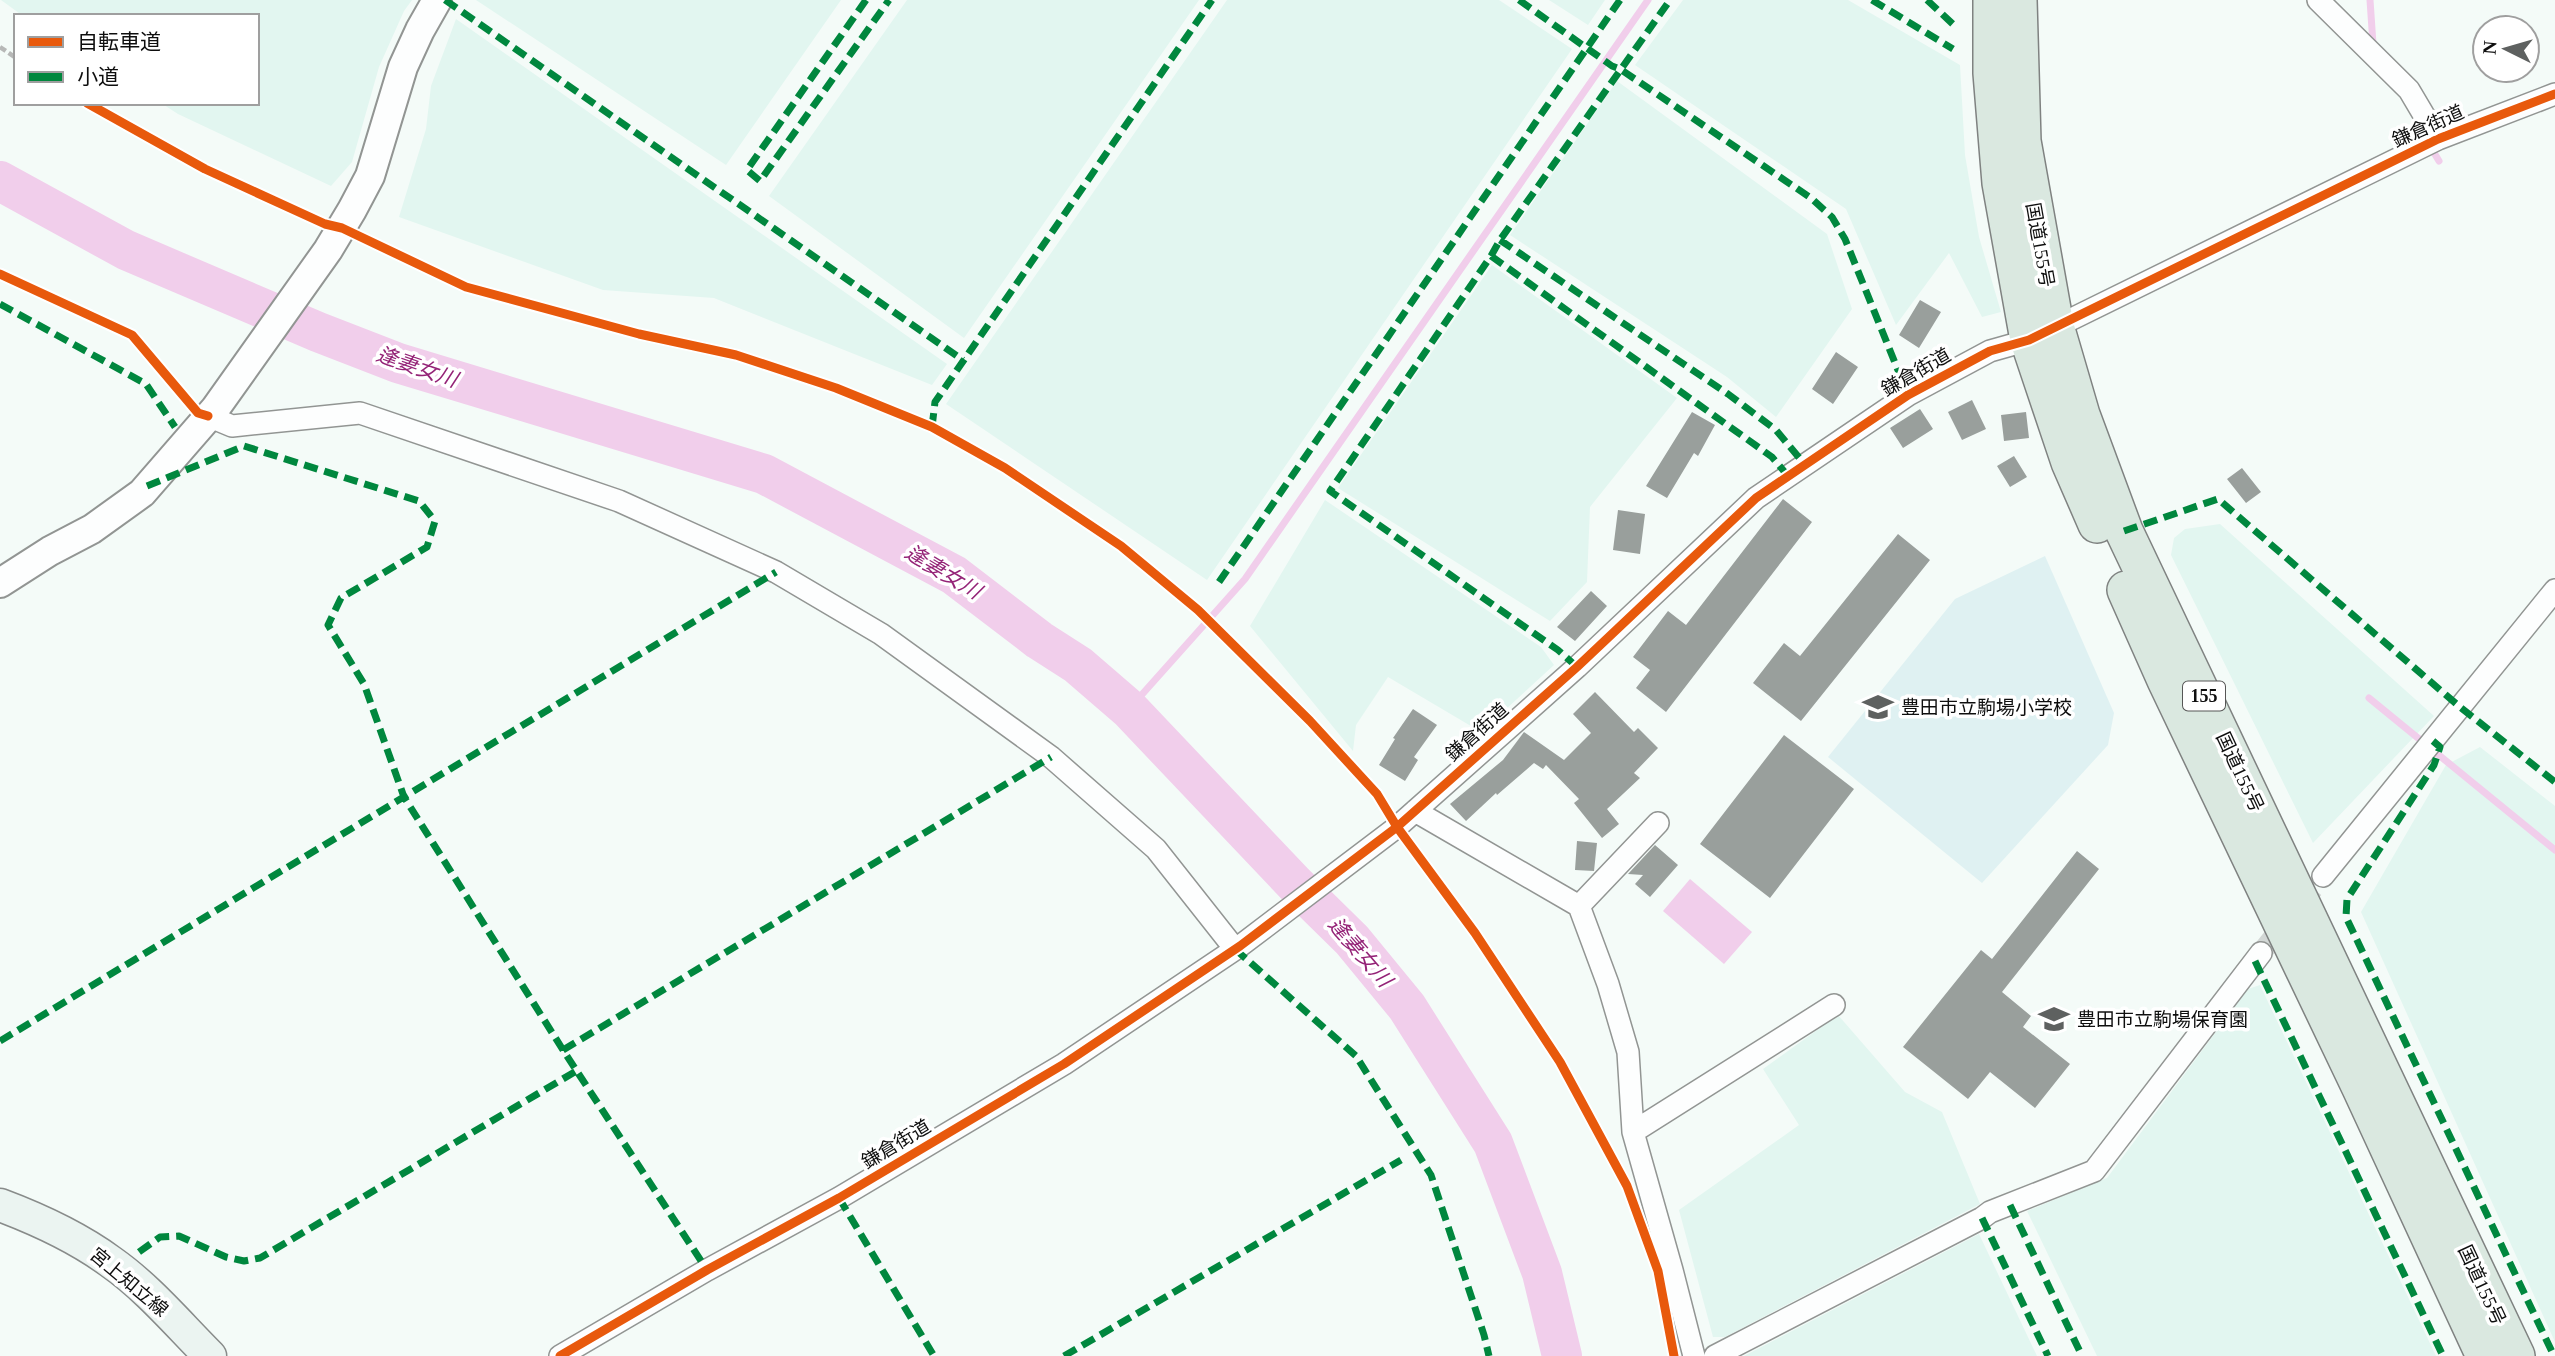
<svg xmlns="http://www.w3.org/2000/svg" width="2555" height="1356" font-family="'Times New Roman','Noto Sans JP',serif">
  <rect width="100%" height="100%" fill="#f4fbf8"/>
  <path fill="#e2f6f0" d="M1,0H412L404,11L379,67L352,162L331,186L178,114L161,103H257V16H23Z
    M476,0H841L726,165Z
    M907,0H1199L964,338L769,196Z
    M1227,0H1499L1572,49L1207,580L946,404Z
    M1549,0H1605L1588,25Z
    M1683,0H1848L1960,65L1965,155L1979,237L2001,312L1982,317L1949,253L1896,325L1846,209L1635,65Z
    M456,19L947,364L932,385L714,298L603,290L399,217L426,129L431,86Z
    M1617,81L1827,234L1852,309L1776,417L1727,377L1510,235Z
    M1492,265L1677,398L1590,507L1587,582L1550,621L1338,488Z
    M1325,500L1541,647L1554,665L1481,732L1388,677L1356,725L1353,751L1250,626Z
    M2220,524L2434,716L2313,843L2171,555L2174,538L2185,529Z
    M2480,747L2555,806V1342L2361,912L2446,765Z
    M2260,985L2436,1356H2097L2027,1211L2107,1178L2248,989Z
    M1838,1015L1905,1092L1942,1112L1980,1204L1725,1337H1713L1679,1210L1799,1125L1763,1069Z
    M1979,1234L2037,1356H1744Z"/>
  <path fill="#dff1f2" d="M2045,556L2114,713L2108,745L1982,883L1828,757L1955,599Z"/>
  <path fill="#f1ceeb" d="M1690,879L1752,932L1724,964L1663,911Z"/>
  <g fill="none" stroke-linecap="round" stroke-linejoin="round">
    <path stroke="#f1ceeb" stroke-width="7" d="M2370,0L2373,44
      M2430,146L2439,161
      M2369,698L2555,850
      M1129,709L1245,579L1648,0"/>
    <path stroke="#f1ceeb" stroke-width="40" d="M0,181L126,250L318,332L398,363L764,474L954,575L1039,640L1078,665L1129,709L1294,883L1352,940L1407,1007L1493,1143L1542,1273L1562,1356"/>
  </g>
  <path fill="#999f9c" d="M1920,300L1941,312L1919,348L1899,335Z
    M1836,352L1858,367L1833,404L1812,389Z
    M1972,400L1986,429L1962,440L1948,412Z
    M1920,409L1933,429L1903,448L1890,428Z
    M1692,412L1715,425L1698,456L1694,453L1667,498L1646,486Z
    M2026,412L2029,438L2004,441L2001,415Z
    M2014,456L2027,477L2010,487L1997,466Z
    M2242,468L2261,492L2246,503L2227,479Z
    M1783,499L1812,522L1666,712L1636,688L1650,670L1633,657L1668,611L1686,625Z
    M1618,510L1645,514L1640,554L1613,550Z
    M1898,534L1930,560L1801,721L1753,683L1784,643L1800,656Z
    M1591,591L1607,606L1575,641L1557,627Z
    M1595,692L1634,732L1638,728L1658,748L1634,773L1640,778L1607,809L1619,824L1602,838L1574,803L1579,799L1546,765L1543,769L1534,763L1497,795L1496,793L1466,821L1450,804L1503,760L1524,732L1564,760L1591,733L1573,714Z
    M1413,709L1437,725L1414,757L1418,760L1405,781L1379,765L1395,739L1393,738Z
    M1784,735L1854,789L1770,898L1700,844Z
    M1577,841L1597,843L1594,871L1575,870Z
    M1655,845L1678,865L1650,897L1635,884L1643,875L1628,874Z
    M2077,851L2099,869L2002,992L2031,1016L2023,1027L2070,1064L2035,1108L1990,1072L1968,1099L1903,1047L1981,950L1992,959Z"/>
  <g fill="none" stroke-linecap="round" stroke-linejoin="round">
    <path stroke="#d2d7d5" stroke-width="21" stroke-dasharray="21 10" stroke-linecap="butt" d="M2261,953L2323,876"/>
    <g stroke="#929593" stroke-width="24">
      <path id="minor" d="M2318,0L2409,90L2438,139
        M208,416L232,426L360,413L619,501L776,572L881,634L1051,757L1156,849L1235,949
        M1415,811L1579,906L1608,984L1628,1052L1633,1132L1672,1270L1694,1356
        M2323,876L2555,590
        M1579,906L1658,823
        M1633,1132L1834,1005
        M560,1356L707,1270L839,1198L1064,1064L1240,946L1397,827L1577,667L1756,498L1908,395L1990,351L2029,340L2438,139L2555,94
        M1715,1356L1982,1218L1990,1212L2094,1171L2261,953"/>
    </g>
    <g stroke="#929593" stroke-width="32">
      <path id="tertiary" d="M0,583L50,551L92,529L142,493L215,409L328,250L352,210L370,176L403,67L420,30L437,0"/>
    </g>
    <g stroke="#888b8a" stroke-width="35">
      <path id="secondary" d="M0,1205C40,1220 77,1237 111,1262C148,1288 178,1324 210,1356"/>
    </g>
    <g stroke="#7f8281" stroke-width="40">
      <path id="trunk" d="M1992,0V73L2001,183L2029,340L2070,462L2097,524
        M2018,0L2022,141L2055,326L2081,415L2124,531L2516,1356
        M2126,590L2166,680L2361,1088L2485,1356"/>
    </g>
    <path stroke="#b7b8b7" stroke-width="4.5" stroke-dasharray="7 3.5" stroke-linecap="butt" d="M0,47L16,58
      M87,103L205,169L320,221
      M361,237L466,287L639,334L736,355L836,388L932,427L1005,468L1121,546L1198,610L1310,721L1377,794L1386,809
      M0,274L132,335L189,403
      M1409,842L1475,933L1560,1062L1622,1177"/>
    <use href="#minor" stroke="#fdfefe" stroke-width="21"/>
    <use href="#tertiary" stroke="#fdfefe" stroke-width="28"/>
    <use href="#secondary" stroke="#ebf4f1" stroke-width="32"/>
    <use href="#trunk" stroke="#dae8e0" stroke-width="37"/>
    <path stroke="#00873e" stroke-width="7" stroke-dasharray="14 7" stroke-linecap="butt" d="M445,0L963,360
      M866,0L747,170L760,181L889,0
      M1519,0L1612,66L1620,69L1811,198L1832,217L1845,239L1908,395
      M1872,0L1953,49
      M1927,0L1956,27
      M1500,240L1728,394L1776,430L1806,466
      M1491,256L1772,457L1788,476
      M0,304L146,384L175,427
      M932,427L935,402L1212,0
      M147,486L244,446L419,501L435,521L427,547L341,598L328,625L364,684L404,797L563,1050L707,1270
      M2124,531L2218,499L2460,707L2555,782
      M1219,582L1620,0
      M1577,667L1558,650L1330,491L1491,256L1500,240L1670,0
      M2433,741L2440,747L2434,765L2347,899L2346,917L2554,1356
      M1235,949L1356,1056L1431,1175L1484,1335L1489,1356
      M2255,961L2443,1356
      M0,1041L776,572
      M563,1050L1051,757
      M839,1198L934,1356
      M2010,1205L2082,1356
      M1982,1218L2048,1356
      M139,1252L160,1237L179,1236L226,1257L244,1261L260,1258L578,1070
      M1064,1356L1401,1160"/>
    <g stroke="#fff" stroke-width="13">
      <path id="cycleway" d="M87,103L205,169L325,224L342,228L466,287L639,334L736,355L836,388L932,427L1005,468L1121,546L1198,610L1310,721L1377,794L1397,827L1475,933L1560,1062L1627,1186L1658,1271L1674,1356
        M0,274L132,335L198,413L208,416
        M560,1356L707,1270L839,1198L1064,1064L1240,946L1397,827L1577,667L1756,498L1908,395L1990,351L2029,340L2438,139L2555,94"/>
    </g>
    <use href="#cycleway" stroke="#e8590c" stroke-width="9"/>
  </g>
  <defs>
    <g id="school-bare" transform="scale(2.415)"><path d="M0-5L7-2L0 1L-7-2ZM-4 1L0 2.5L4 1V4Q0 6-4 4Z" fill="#5e6160" stroke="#fff" stroke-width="2.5" paint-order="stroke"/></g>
  </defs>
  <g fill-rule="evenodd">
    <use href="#school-bare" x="1878" y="707"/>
    <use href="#school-bare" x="2054" y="1019"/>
  </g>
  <g text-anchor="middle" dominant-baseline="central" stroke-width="7" stroke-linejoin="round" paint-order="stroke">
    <rect fill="#fff" stroke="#565656" stroke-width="2" x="2183" y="681.5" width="42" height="29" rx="5"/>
    <g font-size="18" font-weight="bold" fill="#0e0e0e">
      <text x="2204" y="696">155</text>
    </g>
    <g font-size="19" fill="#0e0e0e" stroke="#fff">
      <text transform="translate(2428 126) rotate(-24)">鎌倉街道</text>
      <text transform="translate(2040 245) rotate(80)">国道155号</text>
      <text transform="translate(1916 372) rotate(-30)">鎌倉街道</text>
      <text transform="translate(1477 732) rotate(-42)">鎌倉街道</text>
      <text transform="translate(2240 772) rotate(65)">国道155号</text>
      <text transform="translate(896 1144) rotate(-31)">鎌倉街道</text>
      <text transform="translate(129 1282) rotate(40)">宮上知立線</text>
      <text transform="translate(2482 1285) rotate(65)">国道155号</text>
    </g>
    <g font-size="19" fill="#0e0e0e" stroke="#fff" text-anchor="start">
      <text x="1901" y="707">豊田市立駒場小学校</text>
      <text x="2077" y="1019">豊田市立駒場保育園</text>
    </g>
    <g font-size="21" font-style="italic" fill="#942377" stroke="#fff">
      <text transform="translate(417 367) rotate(19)">逢妻女川</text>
      <text transform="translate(943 572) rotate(31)">逢妻女川</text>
      <text transform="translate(1360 952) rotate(49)">逢妻女川</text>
    </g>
  </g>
  <rect x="14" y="14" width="245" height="91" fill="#ffffff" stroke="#9f9f9f" stroke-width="2"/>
  <rect x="28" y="37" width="35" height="10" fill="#e8590c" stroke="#9f9f9f" stroke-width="2"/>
  <text x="77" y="49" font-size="21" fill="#0e0e0e">自転車道</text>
  <rect x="28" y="72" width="35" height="10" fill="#00873e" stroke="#9f9f9f" stroke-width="2"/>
  <text x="77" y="84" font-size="21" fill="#0e0e0e">小道</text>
  <g transform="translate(2506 49) rotate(275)"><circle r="33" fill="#ffffff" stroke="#9f9f9f" stroke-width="2"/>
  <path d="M0-5L12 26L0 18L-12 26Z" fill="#5e6160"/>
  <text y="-10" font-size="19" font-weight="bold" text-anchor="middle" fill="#0e0e0e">N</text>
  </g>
</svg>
